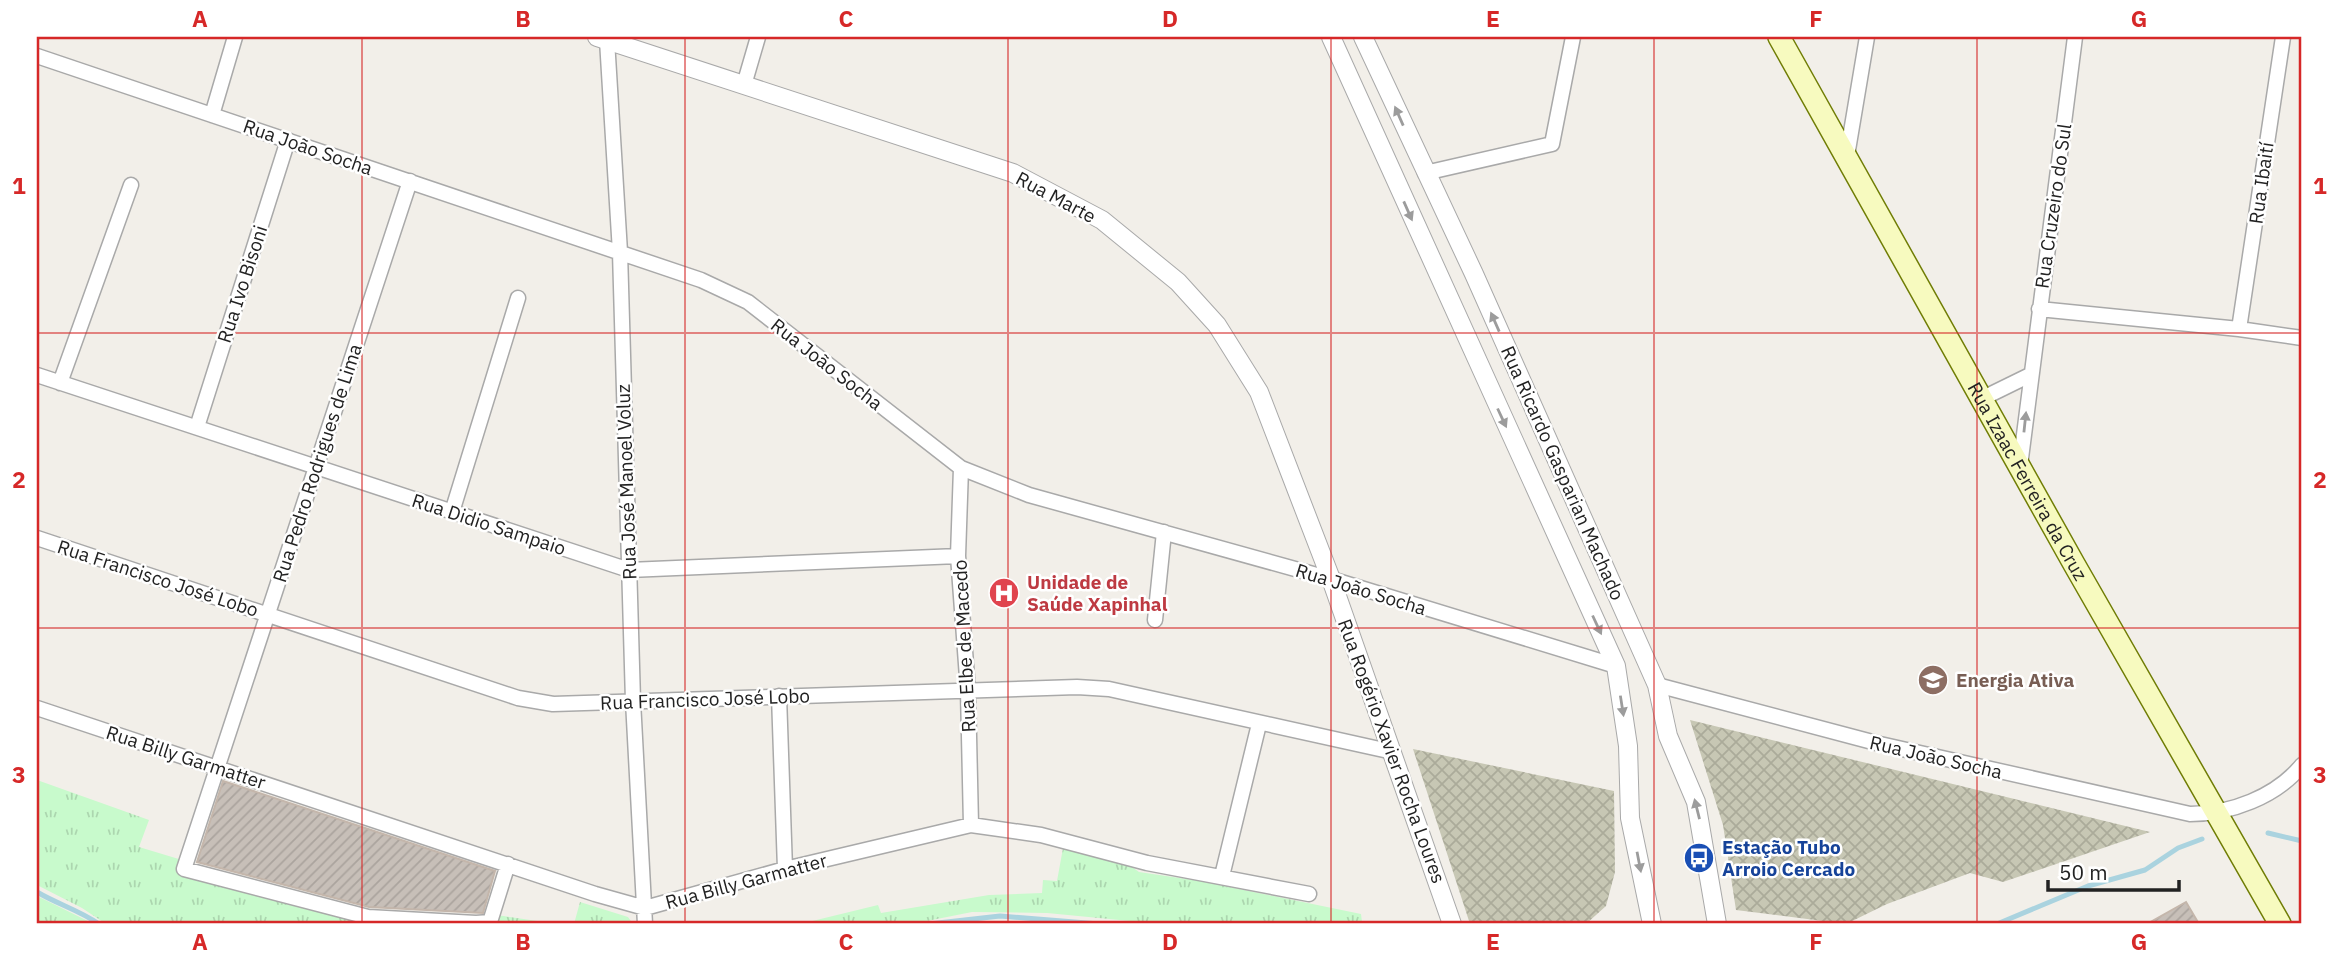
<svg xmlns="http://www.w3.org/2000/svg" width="2339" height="961" font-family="'IBM Plex Sans',sans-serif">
  <defs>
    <pattern id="construction-cross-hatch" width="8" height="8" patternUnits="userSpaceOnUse" patternTransform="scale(1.75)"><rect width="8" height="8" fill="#c7c7b4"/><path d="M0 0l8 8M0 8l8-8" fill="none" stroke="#abab9a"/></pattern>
    <pattern id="park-tufts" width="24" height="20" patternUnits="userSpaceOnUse" patternTransform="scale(1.75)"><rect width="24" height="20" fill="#c8facc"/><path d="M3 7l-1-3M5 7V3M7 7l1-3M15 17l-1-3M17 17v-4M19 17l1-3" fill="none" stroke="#acd6af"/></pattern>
    <pattern id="building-hatch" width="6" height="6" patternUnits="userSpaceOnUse" patternTransform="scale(1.75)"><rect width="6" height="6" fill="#c7bfb8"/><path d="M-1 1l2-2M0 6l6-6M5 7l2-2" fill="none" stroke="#aba49e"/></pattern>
  </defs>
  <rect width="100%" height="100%" fill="#f2efe9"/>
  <path fill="url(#construction-cross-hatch)" d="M1690,720L2150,832L2003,882L1970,873L1887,904L1846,924L1736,910L1723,825Z
    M1413,749L1614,791L1615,872L1606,906L1586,924H1470Z"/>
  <path fill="url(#park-tufts)" d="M37,780L149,820L139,847L182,860L178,871L409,924H106L82,908L37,885Z
    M1063,848L1132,867L1139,872L1200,881L1361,914L1362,922L1382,924H1161L1047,913L972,912L912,924H800L878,905L881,913L989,895L1042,893L1043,880L1057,881Z
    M37,896L94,924H37Z
    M580,902L628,917L633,924H574Z
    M497,915L544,922L494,924Z"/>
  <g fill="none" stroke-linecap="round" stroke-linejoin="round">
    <path stroke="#aad3df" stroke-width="5" d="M2268,833L2302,841
      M37,892C57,904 79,910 99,924
      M929,924L1000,916L1099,924
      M1997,924L2088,886L2145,870L2178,848L2202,839"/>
  </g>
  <path fill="url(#building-hatch)" stroke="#c4b6ab" stroke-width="2" d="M223,781L495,871L483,913L369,907L197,862Z
    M2186,902L2199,924H2147Z"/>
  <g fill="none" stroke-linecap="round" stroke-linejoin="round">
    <g stroke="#a9a9a9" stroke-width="17">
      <path id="minor" d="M607,40L620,252L633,701L645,924
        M37,56L701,280L748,302L961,468L1029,495L1331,579L1616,666
        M744,85L758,37
        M212,115L235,37
        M1847,156L1867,37
        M1425,173L1552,144L1573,37
        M410,181L184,869L368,917L476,923L490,922L508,864
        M2039,309L2239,329L2302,338
        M2239,329L2283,37
        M37,375L629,570L958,556
        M60,383L131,185
        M1981,399L2030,375
        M197,427L288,140
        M2020,466L2075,37
        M961,468L958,556L968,691L971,825
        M452,512L518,298
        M37,538L518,698L553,704L1077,687L1109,689L1393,752
        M1155,620L1164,532
        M1657,685L1880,744L2190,814C2230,814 2276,797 2302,765
        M779,696L785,869
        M37,708L595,894L645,908L785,869L971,825L1041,835L1147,863L1309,894
        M1222,876L1259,724"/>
    </g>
    <g stroke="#a9a9a9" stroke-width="20">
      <path id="tertiary" d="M597,37L1013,173L1102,220L1178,282L1217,325L1259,392L1331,579L1452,924
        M1331,37L1616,666L1628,746L1630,818L1652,924
        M1363,37L1474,274L1657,685L1668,736L1696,802L1717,924"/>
    </g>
    <g stroke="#707d05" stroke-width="24">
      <g id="secondary">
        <path id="s1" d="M1779,37L2074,564L2280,924"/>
      </g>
    </g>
    <use href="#minor" stroke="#fff" stroke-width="14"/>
    <use href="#tertiary" stroke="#fff" stroke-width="18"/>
    <use href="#secondary" stroke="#f7fabf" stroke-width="21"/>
  </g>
  <defs><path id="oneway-solid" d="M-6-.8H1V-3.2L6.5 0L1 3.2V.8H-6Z" transform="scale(1.75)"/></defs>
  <g fill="#9c9c9c">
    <use href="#oneway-solid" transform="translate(1399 116) rotate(-114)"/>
    <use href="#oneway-solid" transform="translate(1408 211) rotate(66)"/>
    <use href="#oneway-solid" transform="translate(1495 322) rotate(-114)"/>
    <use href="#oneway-solid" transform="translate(1502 418) rotate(65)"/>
    <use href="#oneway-solid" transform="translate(2025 422) rotate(-84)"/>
    <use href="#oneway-solid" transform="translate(1597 625) rotate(65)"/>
    <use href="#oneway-solid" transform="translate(1622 706) rotate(81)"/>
    <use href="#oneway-solid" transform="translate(1697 809) rotate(-104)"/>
    <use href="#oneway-solid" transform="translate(1639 862) rotate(79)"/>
  </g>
  <path fill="none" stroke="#d62828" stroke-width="2" stroke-opacity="0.55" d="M362,37V924M685,37V924M1008,37V924M1331,37V924M1654,37V924M1977,37V924M37,333H2302M37,628H2302"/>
  <defs>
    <g id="hospital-disc" transform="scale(1.575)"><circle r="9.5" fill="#e0444e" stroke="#fff"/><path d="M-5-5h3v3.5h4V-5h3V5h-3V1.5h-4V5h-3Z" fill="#fff"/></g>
    <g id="school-disc" transform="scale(1.575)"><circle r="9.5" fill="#8d6e63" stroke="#fff"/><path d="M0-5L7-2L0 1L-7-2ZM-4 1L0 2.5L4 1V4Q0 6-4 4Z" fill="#fff"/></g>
    <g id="bus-disc" transform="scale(1.575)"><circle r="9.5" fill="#1a4fb4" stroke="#fff"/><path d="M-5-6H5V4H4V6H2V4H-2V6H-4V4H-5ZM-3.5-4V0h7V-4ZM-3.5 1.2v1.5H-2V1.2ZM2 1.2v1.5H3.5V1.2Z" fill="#fff"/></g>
  </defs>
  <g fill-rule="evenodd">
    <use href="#hospital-disc" x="1004" y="593"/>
    <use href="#school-disc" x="1933" y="680"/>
    <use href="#bus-disc" x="1699" y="858"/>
  </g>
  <g text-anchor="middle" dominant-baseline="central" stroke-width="5" stroke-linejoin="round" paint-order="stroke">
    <g font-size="19" fill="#222" stroke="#fff">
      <text transform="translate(308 147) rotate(19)">Rua João Socha</text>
      <text transform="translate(2261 183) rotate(-82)">Rua Ibaití</text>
      <text transform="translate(1056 197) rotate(28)">Rua Marte</text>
      <text transform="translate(2053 206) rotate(-82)">Rua Cruzeiro do Sul</text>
      <text transform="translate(242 284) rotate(-72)">Rua Ivo Bisoni</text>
      <text transform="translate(827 364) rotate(38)">Rua João Socha</text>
      <text transform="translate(317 463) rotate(-72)">Rua Pedro Rodrigues de Lima</text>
      <text transform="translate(1563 473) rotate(66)">Rua Ricardo Gasparian Machado</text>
      <text transform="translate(626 482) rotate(-92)">Rua José Manoel Voluz</text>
      <text stroke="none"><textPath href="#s1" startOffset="509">Rua Izaac Ferreira da Cruz</textPath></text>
      <text transform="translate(489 524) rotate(18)">Rua Didio Sampaio</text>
      <text transform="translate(158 578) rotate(18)">Rua Francisco José Lobo</text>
      <text transform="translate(1361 589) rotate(17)">Rua João Socha</text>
      <text transform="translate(964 646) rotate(-93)">Rua Elbe de Macedo</text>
      <text transform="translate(705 699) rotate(-2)">Rua Francisco José Lobo</text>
      <text transform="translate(1392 751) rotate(70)">Rua Rogério Xavier Rocha Loures</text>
      <text transform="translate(186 757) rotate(18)">Rua Billy Garmatter</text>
      <text transform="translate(1936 757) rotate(13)">Rua João Socha</text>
      <text transform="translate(746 881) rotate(-15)">Rua Billy Garmatter</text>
    </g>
    <g font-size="19" font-weight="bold" fill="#be3a42" stroke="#fff" text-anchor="start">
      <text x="1027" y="582">Unidade de<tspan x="1027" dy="22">Saúde Xapinhal</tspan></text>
    </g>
    <g font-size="19" font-weight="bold" fill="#785e54" stroke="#fff" text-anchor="start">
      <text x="1956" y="680">Energia Ativa</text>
    </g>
    <g font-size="19" font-weight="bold" fill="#164399" stroke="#fff" text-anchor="start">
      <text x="1722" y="847">Estação Tubo<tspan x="1722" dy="22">Arroio Cercado</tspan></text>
    </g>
  </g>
  <rect width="2339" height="961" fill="none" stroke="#ffffff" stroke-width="77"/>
  <path d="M2048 880v10h131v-10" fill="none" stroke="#222222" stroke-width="3.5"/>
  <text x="2059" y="880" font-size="21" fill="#222222" stroke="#ffffff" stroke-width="5" paint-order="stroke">50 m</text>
  <rect x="38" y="38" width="2262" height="884" fill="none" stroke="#d62828" stroke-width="2.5"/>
  <g font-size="23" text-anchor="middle" font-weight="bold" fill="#d62828">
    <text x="200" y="27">A</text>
    <text x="523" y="27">B</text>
    <text x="846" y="27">C</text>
    <text x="1170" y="27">D</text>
    <text x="1493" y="27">E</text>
    <text x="1816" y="27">F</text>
    <text x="2139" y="27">G</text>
    <text x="19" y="194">1</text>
    <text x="2320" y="194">1</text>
    <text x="19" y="488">2</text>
    <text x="2320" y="488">2</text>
    <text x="19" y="783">3</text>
    <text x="2320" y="783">3</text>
    <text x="200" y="950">A</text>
    <text x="523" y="950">B</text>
    <text x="846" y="950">C</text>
    <text x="1170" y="950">D</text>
    <text x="1493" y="950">E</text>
    <text x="1816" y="950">F</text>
    <text x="2139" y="950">G</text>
  </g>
</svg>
